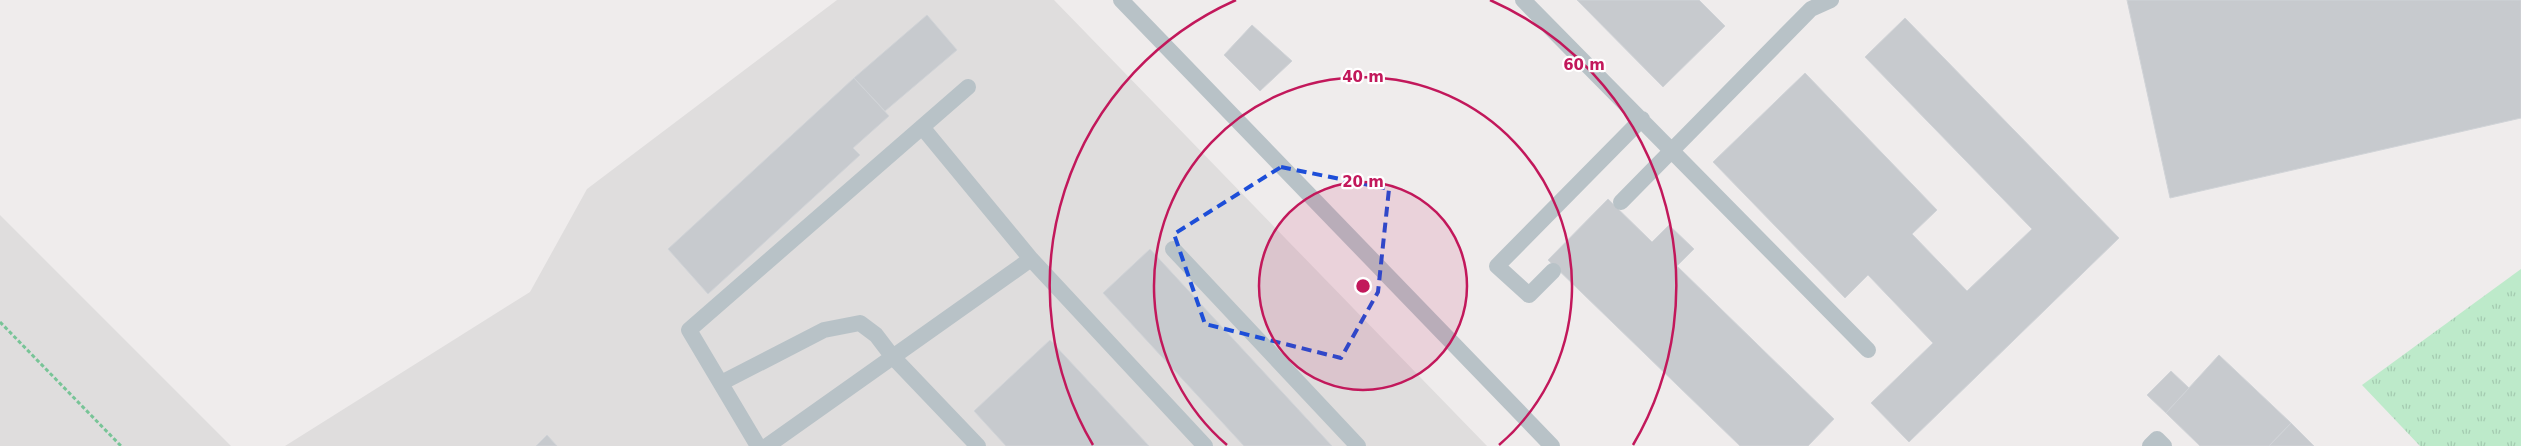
<svg xmlns="http://www.w3.org/2000/svg" width="2521" height="446" font-family="'DejaVu Sans',sans-serif">
  <defs>
    <pattern id="grass-tufts" width="24" height="20" patternUnits="userSpaceOnUse" patternTransform="scale(1.25)"><rect width="24" height="20" fill="#bdeaca"/><path d="M3 7l-1-3M5 7V3M7 7l1-3M15 17l-1-3M17 17v-4M19 17l1-3" fill="none" stroke="#a4cab0"/></pattern>
  </defs>
  <rect width="100%" height="100%" fill="#efecec"/>
  <path fill="#dfdddd" d="M837,0H1054L1487,446H285L530,292L587,189Z
    M0,215L231,446H0Z"/>
  <path fill="url(#grass-tufts)" d="M2521,269V446H2420L2362,385Z"/>
  <path fill="#c7cace" stroke="#d0d3d7" d="M1577,0H1699L1725,26L1663,87Z
    M2127,0H2521V118L2170,198Z
    M927,15L957,50L885,111L854,78Z
    M1905,18L2119,238L1909,442L1871,403L1933,343L1868,275L1845,298L1713,162L1805,73L1937,210L1912,234L1967,291L2032,229L1865,57Z
    M1252,25L1292,61L1260,91L1224,55Z
    M854,78L889,116L853,148L860,155L708,294L668,249Z
    M1608,199L1652,242L1669,225L1694,249L1677,266L1834,419L1808,446H1740L1548,260Z
    M1150,249L1332,446H1244L1103,293Z
    M1050,340L1149,446H1006L974,411Z
    M2219,355L2291,423L2269,446H2200L2166,413Z
    M2171,371L2189,388L2166,413L2147,395Z
    M2291,423L2314,446H2269Z
    M547,435L557,446H536Z"/>
  <g fill="none" stroke-linecap="round" stroke-linejoin="round">
    <path stroke="#78c497" stroke-width="3" stroke-dasharray="4 2.5" stroke-linecap="butt" d="M0,322L121,446"/>
    <path stroke="#b8c2c7" stroke-width="16" d="M1121,0L1552,446
      M1523,0L1868,350
      M922,127L1031,259
      M1621,202L1811,9L1831,0
      M1173,249L1358,446
      M1553,271L1529,295L1497,266L1642,119
      M721,383L824,330L860,323L876,335L892,356L978,446
      M758,446L689,330L968,87
      M767,446L1031,259L1205,446
      M2150,446L2157,439L2164,446"/>
  </g>
  <path fill="none" stroke="#1d4ed8" stroke-width="4" stroke-dasharray="10 6" stroke-linejoin="round" d="M1281,167L1389,189L1378,292L1341,358L1205,324L1174,234Z"/>
  <circle cx="1363" cy="286" r="104" fill="#c2185b" fill-opacity=".12"/>
  <g fill="none" stroke="#c2185b" stroke-width="2.5">
    <circle cx="1363" cy="286" r="104"/>
    <path d="M1227 445A209 209 0 1 1 1499 445"/>
    <path d="M1093 445A313 313 0 0 1 1236 0M1490 0A313 313 0 0 1 1633 445"/>
  </g>
  <circle cx="1363" cy="286" r="8" fill="#c2185b" stroke="#fff" stroke-width="2.5"/>
  <g font-size="15" text-anchor="middle" font-weight="bold" fill="#c2185b" stroke="#fff" stroke-width="4.5" stroke-linejoin="round" paint-order="stroke">
    <text x="1584" y="70">60 m</text>
    <text x="1363" y="82">40 m</text>
    <text x="1363" y="187">20 m</text>
  </g>
</svg>
